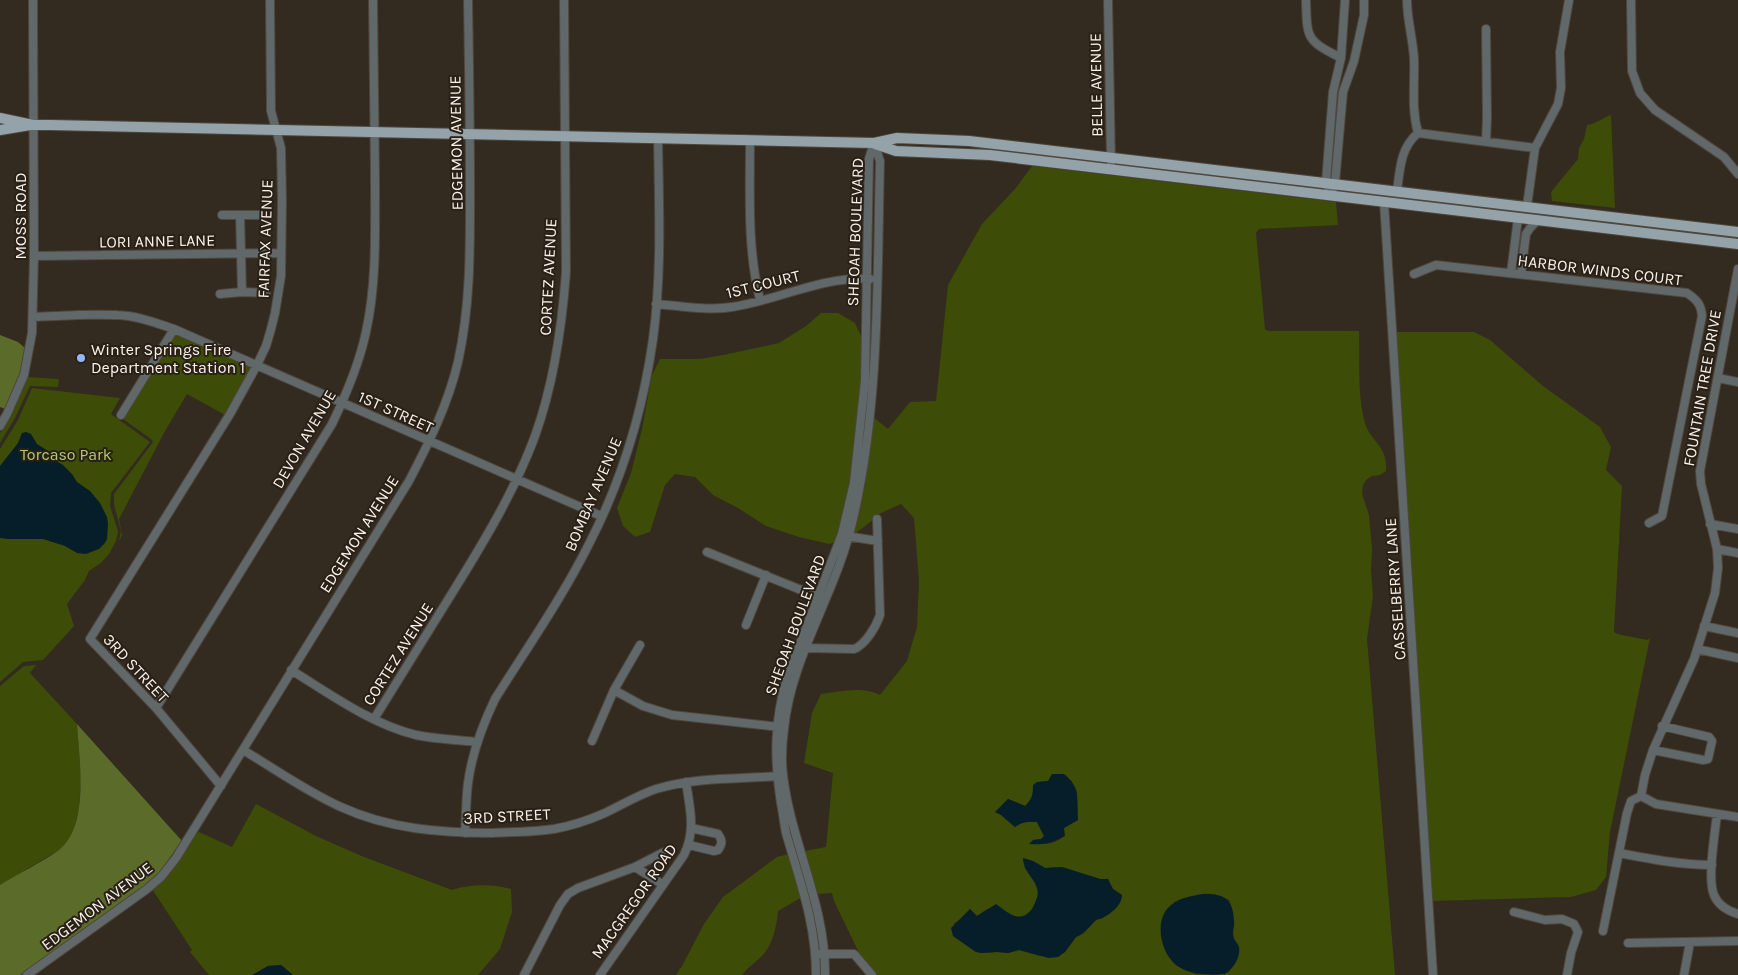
<svg xmlns="http://www.w3.org/2000/svg" width="1738" height="975" font-family="Karla,sans-serif">
  <rect width="100%" height="100%" fill="#332a20"/>
  <path fill="#3d4d07" fill-rule="evenodd" d="M1611,115L1615,208L1552,201L1551,192L1578,159L1579,148L1584,139L1587,125C1596,124 1602,118 1611,115Z
    M1032,166L1336,202L1338,225L1259,229L1256,233L1265,329L1268,331H1359C1360,362 1357,393 1365,423C1371,443 1388,445 1386,471L1380,475L1372,476L1366,480L1363,485L1362,494L1369,515L1372,549L1371,570L1373,596L1367,639L1395,975H1218L1229,972L1237,943C1230,934 1235,914 1229,900C1209,889 1194,894 1174,902L1161,935L1167,953L1176,965L1185,970L1195,974L1212,975H877L860,955L834,901L832,893L818,894L805,851L826,847L833,773L804,763L812,713L821,694C840,691 864,686 880,695L907,661L917,627L919,581L914,518L901,504L879,514L874,515V519L856,533H854L865,486L873,417L888,429L910,402L936,401L948,285L982,224L1015,189ZM1071,780L1077,791L1078,820L1064,828V836C1054,845 1044,846 1033,840L1041,839L1044,836L1037,822H1021L1015,827L1001,815L996,812L1008,799L1025,806L1031,800L1037,782ZM1033,861L1045,868L1062,867L1100,879H1108L1113,889L1122,895L1117,907L1103,918L1096,920L1083,934L1076,937L1065,952L1040,956L1019,950L1008,953L997,952L982,953L976,952L953,936L954,923L960,920L970,909L977,916L987,909L1006,912L1015,917L1025,916L1032,910L1038,895V887L1024,867Z
    M821,313H838L855,323L862,338L861,381L850,483L842,523L836,542L829,544L799,537L766,526L738,508L713,495L695,477L675,474L665,485L650,532L635,537L623,526L617,508L631,473L642,429L652,375L660,359H700L723,355L779,343L806,326Z
    M1396,332H1474L1490,340L1543,386L1600,427L1611,447L1606,470L1622,486L1614,632L1617,634L1647,640L1650,638L1610,832L1606,877L1596,890L1571,897L1432,901Z
    M175,334L252,367L225,415L187,394L165,431L119,519L122,535L119,542L121,531L114,505V494L153,442L151,439L123,419Z
    M27,377L59,379L58,387L30,386L15,418L0,443V433L9,420Z
    M32,388L120,398L111,414L150,442L111,493L110,506L118,531L116,541L109,554L101,563L89,571L85,580L67,604L74,626L43,660L23,662L0,682V449L18,420Z
    M36,665L30,673L77,724L81,779L79,809L72,837L61,849L0,885V686L24,666Z
    M256,804L316,836L364,857L452,890C472,884 491,884 511,889L512,912L500,949L478,975H293L281,965L268,966L252,975H209L190,952L192,950L152,889C170,874 182,855 195,835L199,832L232,847Z
    M789,854L802,897L778,911C777,924 773,945 762,956C755,963 748,967 742,975H676L682,966L704,924L723,897L777,857Z"/>
  <path fill="#5a6b2a" d="M0,335L18,342L25,348L20,374L5,409L0,407Z
    M77,724L182,841L158,874L145,885L20,975H0V885C19,873 41,863 59,850C90,826 79,758 77,724Z"/>
  <path fill="#061e29" d="M26,432L31,434L37,444L48,451L56,461L63,465L72,474L77,482L90,491L100,503L107,517L108,524L107,539L105,543L99,549L86,554L77,553L65,546L43,539H8L0,538V466L18,443L22,433Z
    M1052,774H1064C1082,789 1076,800 1078,820L1064,828L1065,836C1051,843 1046,845 1029,844L1033,840L1041,839L1044,836L1037,822C1028,821 1022,822 1015,827L1001,815L995,812L1008,799L1025,806C1032,799 1033,795 1033,785L1037,782L1048,781Z
    M1023,858L1033,861L1045,868L1062,867L1100,879H1108L1113,889L1122,895C1122,905 1111,914 1102,918C1097,920 1099,918 1095,921C1088,928 1085,933 1076,937L1065,952L1058,957L1049,958L1019,950L1008,953L997,952L982,953L976,952L953,936L951,928L970,909L977,916L996,904C1005,910 1016,922 1027,914C1032,910 1034,906 1036,901C1044,883 1023,875 1023,858Z
    M1204,894C1225,894 1233,899 1234,921C1235,926 1232,931 1233,937C1234,941 1238,943 1239,947C1241,957 1233,969 1225,974C1209,975 1189,975 1176,965C1159,951 1153,915 1174,903C1182,897 1194,896 1204,894Z
    M281,965L293,975H252L268,966Z"/>
  <g fill="none" stroke-linecap="round" stroke-linejoin="round">
    <g stroke="#4f463d" stroke-width="10">
      <path id="minor" d="M1108,0L1111,163
        M1306,0C1307,39 1306,40 1341,58
        M1407,0C1407,20 1413,39 1414,59C1415,84 1411,108 1418,133
        M1631,0L1632,71L1640,93L1655,110L1724,157L1738,174
        M1418,133L1535,148
        M750,141C750,194 747,248 760,300
        M1486,141L1487,118L1486,29
        M1327,186L1326,182L1333,92L1341,58L1345,0
        M1333,189L1335,183L1343,92L1354,61L1364,15V0
        M1397,191C1400,170 1400,148 1418,133
        M1384,202L1433,975
        M1527,206L1535,148L1558,104L1561,88L1560,52L1569,0
        M240,215H266
        M34,256L281,253
        M1511,273L1518,218
        M1414,274L1436,265L1687,293C1697,300 1701,304 1702,316L1662,516L1649,523
        M1521,274L1526,234L1530,228L1538,220
        M242,292L266,293
        M220,294L242,292L240,215H222
        M656,304C681,306 707,311 732,307C779,300 821,276 870,279
        M33,317C64,316 97,313 128,316C144,318 159,324 174,329L601,516
        M1718,378L1738,382
        M121,415L174,329
        M0,426L7,414L24,375L32,333L34,256L33,0
        M1710,524L1738,529
        M846,536L878,541
        M1717,549L1738,553
        M707,552L821,598
        M746,625L766,575
        M1704,626L1738,633
        M806,648L854,649C865,645 876,627 880,615L877,519
        M1697,649L1738,658
        M291,670C330,694 371,724 416,735C436,739 457,740 477,742
        M614,690L643,706L672,715L779,727
        M156,708L332,424C346,395 359,365 366,332C377,282 375,229 375,178C374,119 374,59 373,0
        M374,719C401,676 427,633 454,590C485,540 515,490 535,436C554,383 562,327 566,272L564,0
        M592,741L614,690L640,645
        M243,750C275,769 307,792 341,807C389,829 441,833 493,833C513,832 534,832 554,829C571,826 589,820 605,813C622,805 638,795 656,789C696,777 739,779 780,776
        M1653,750L1703,760L1708,759L1712,741L1709,737L1662,726
        M221,786L156,708L90,639L230,414L257,365L266,346L271,329L275,313L281,276L282,200L281,148L271,111L270,0
        M1641,796L1645,775L1653,750L1694,659L1715,593L1718,568L1717,549L1701,484L1700,471L1738,269
        M1641,796L1656,804L1738,817
        M1717,814C1715,833 1707,879 1714,895C1718,905 1728,911 1738,914
        M465,833C466,817 466,799 468,783C472,753 482,726 495,699C527,648 562,598 589,544C622,480 643,410 653,339C662,273 659,206 658,139
        M689,845L714,851L718,850C723,843 722,840 718,834L691,828
        M1619,853C1650,859 1681,865 1712,865
        M635,867L662,884
        M1514,912L1545,920L1562,919L1574,924L1578,932L1571,953L1567,975
        M1603,931L1627,813L1631,801L1641,796
        M1628,943L1738,941
        M821,954H854L872,975
        M27,975L147,889L161,877L176,858L409,481C429,443 448,404 458,362C471,303 470,246 470,185C470,124 469,62 468,0
        M524,975L560,905L568,894L578,888L635,867L664,852
        M600,975L684,855C696,830 690,809 686,782
        M816,975C816,923 800,882 786,833C784,823 783,813 781,803C774,758 774,722 787,678L842,534L854,483L865,381L869,159L874,143
        M825,975C826,905 791,843 783,775C781,760 782,744 784,729C791,657 836,593 852,523C880,408 877,280 880,161L874,143
        M1684,975L1690,942"/>
    </g>
    <g stroke="#4f463d" stroke-width="12">
      <path id="major" d="M0,118L33,125H50L874,143L897,138L969,141L1738,232
        M0,130L30,125
        M875,144L896,151L990,155L1738,244"/>
    </g>
    <use href="#minor" stroke="#60686a" stroke-width="8"/>
    <use href="#major" stroke="#94a3a9" stroke-width="10"/>
  </g>
  <circle fill="#92b7fd" stroke="#292016" stroke-width="2" cx="81" cy="358" r="5"/>
  <g text-anchor="middle" dominant-baseline="central" stroke-width="4" stroke-linejoin="round" paint-order="stroke">
    <g font-size="16" fill="#f9f3ec" stroke="#292016">
      <text transform="translate(1096 85) rotate(-91)">BELLE AVENUE</text>
      <text transform="translate(456 143) rotate(-91)">EDGEMON AVENUE</text>
      <text transform="translate(20 216) rotate(-90)">MOSS ROAD</text>
      <text transform="translate(855 232) rotate(-88)">SHEOAH BOULEVARD</text>
      <text transform="translate(265 239) rotate(-88)">FAIRFAX AVENUE</text>
      <text transform="translate(157 241) rotate(-1)">LORI ANNE LANE</text>
      <text transform="translate(1600 270) rotate(7)">HARBOR WINDS COURT</text>
      <text transform="translate(548 277) rotate(-87)">CORTEZ AVENUE</text>
      <text transform="translate(763 284) rotate(-14)">1ST COURT</text>
      <text transform="translate(1702 388) rotate(-80)">FOUNTAIN TREE DRIVE</text>
      <text transform="translate(396 412) rotate(24)">1ST STREET</text>
      <text transform="translate(304 439) rotate(-60)">DEVON AVENUE</text>
      <text transform="translate(593 494) rotate(-67)">BOMBAY AVENUE</text>
      <text transform="translate(359 534) rotate(-58)">EDGEMON AVENUE</text>
      <text transform="translate(1395 589) rotate(-94)">CASSELBERRY LANE</text>
      <text transform="translate(795 625) rotate(-70)">SHEOAH BOULEVARD</text>
      <text transform="translate(398 654) rotate(-58)">CORTEZ AVENUE</text>
      <text transform="translate(136 668) rotate(47)">3RD STREET</text>
      <text transform="translate(507 816) rotate(-3)">3RD STREET</text>
      <text transform="translate(634 901) rotate(-55)">MACGREGOR ROAD</text>
      <text transform="translate(97 906) rotate(-37)">EDGEMON AVENUE</text>
    </g>
    <g font-size="16" fill="#f9f3ec" stroke="#292016" text-anchor="start">
      <text x="91" y="349">Winter Springs Fire<tspan x="91" dy="18">Department Station 1</tspan></text>
    </g>
    <g font-size="16" fill="#b2cc70" stroke="#292016">
      <text x="66" y="454">Torcaso Park</text>
    </g>
  </g>
</svg>
